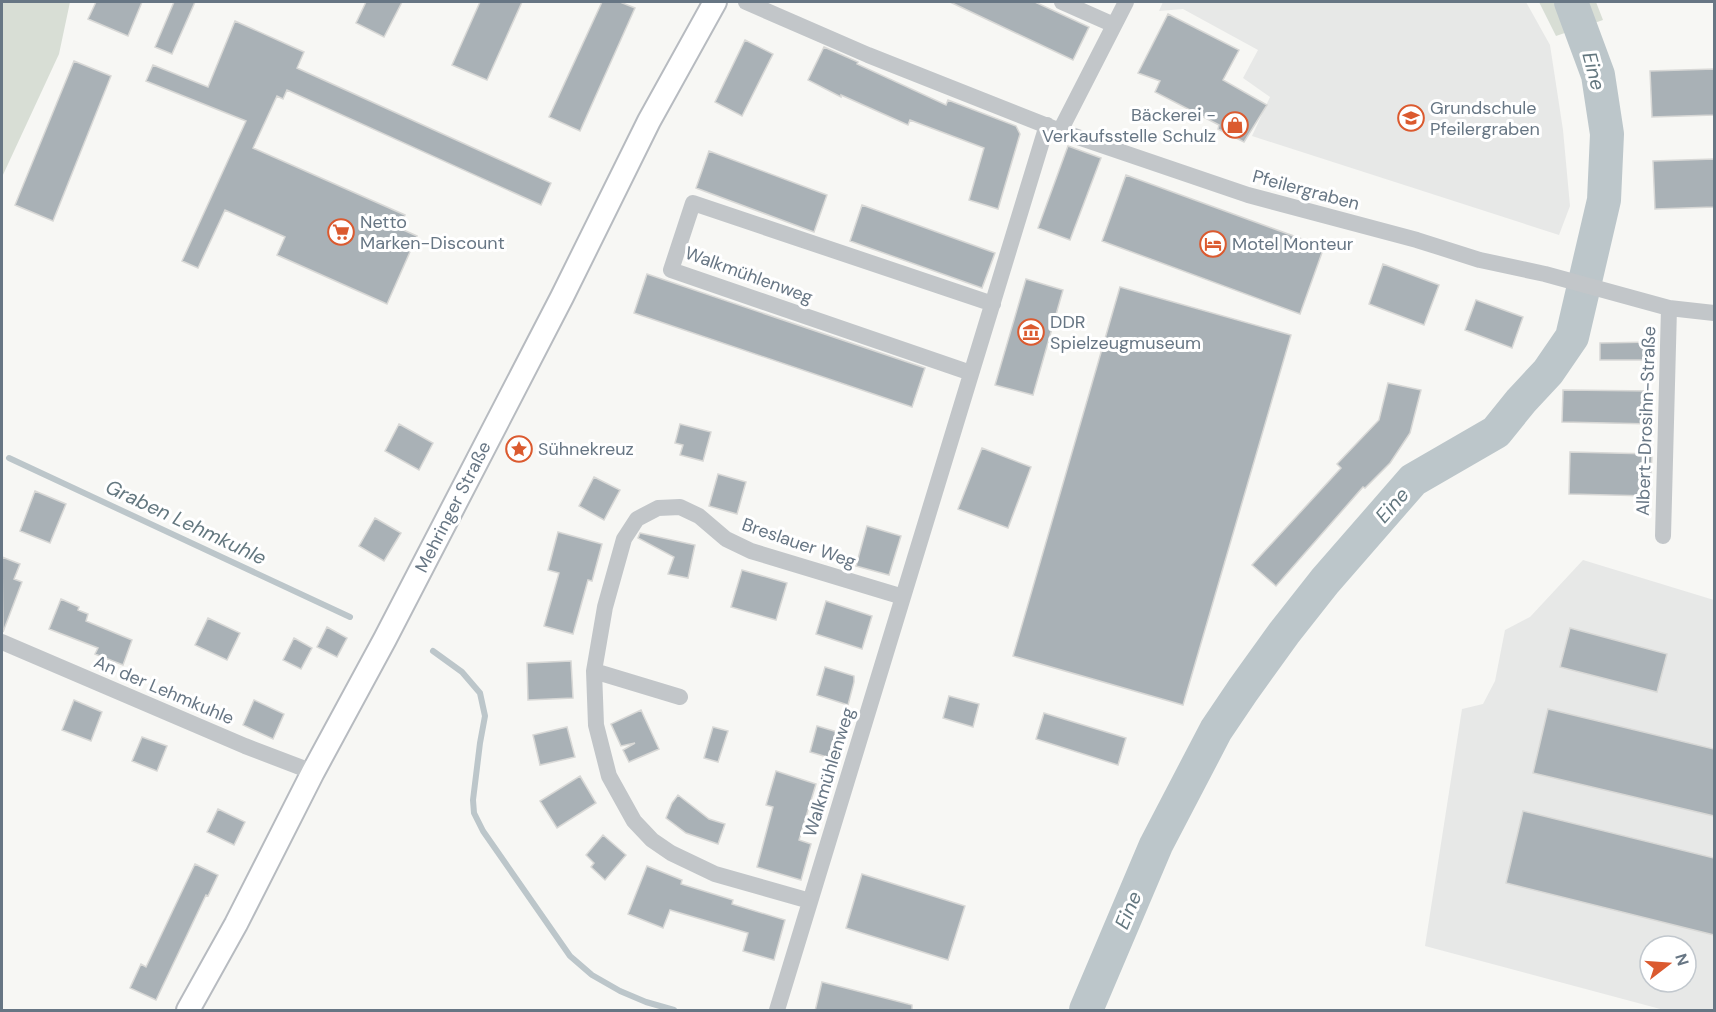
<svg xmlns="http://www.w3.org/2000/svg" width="1716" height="1012" font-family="'DM Sans',sans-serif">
  <rect width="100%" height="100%" fill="#f7f7f4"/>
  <path fill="#e7e8e7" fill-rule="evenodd" d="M1163,2H1526L1550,45L1563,130L1570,206L1559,235L1252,136L1270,97L1243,78L1258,50L1183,9L1159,11Z
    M1583,560L1714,600V1010H1664L1425,946L1462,709L1483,704L1495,681L1505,630L1530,617ZM1650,946H1686V982H1650Z"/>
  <path fill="#d8ded5" d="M2,2H70L59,54L2,177Z
    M1539,2H1596L1603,20L1556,36Z"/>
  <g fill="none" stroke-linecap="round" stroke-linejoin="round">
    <path stroke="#bcc6ca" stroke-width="6" d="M9,458L350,617
      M433,651L462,672L480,693L485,716L480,743L473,800L474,813L483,831L570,956L592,975L620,991L646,1002L674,1010"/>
    <path stroke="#bcc6ca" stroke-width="34" d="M1086,1010L1156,845L1216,730L1243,690L1284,633L1325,581L1413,480L1496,432L1521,401L1548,372L1572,337L1604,200L1607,134L1598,75L1571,2"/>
  </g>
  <path fill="#a9b1b6" stroke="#d8d8d6" stroke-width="1.5" d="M96,2H142L128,36L88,19Z
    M174,2H195L172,54L155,47Z
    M366,2H402L384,37L356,23Z
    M480,2H522L487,80L452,65Z
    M602,2H620L635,8L580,131L549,117Z
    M950,2H1035L1089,27L1073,60Z
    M1168,14L1239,50L1223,80L1267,105L1244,142L1218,129L1219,125L1155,92L1160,81L1138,73Z
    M235,21L304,52L297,68L551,183L541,205L287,90L283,99L277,96L253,148L405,215L399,228L417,236L387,304L277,255L285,237L225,210L198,268L182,261L246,121L146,81L153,65L208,87Z
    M745,40L773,54L742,116L715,102Z
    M824,47L858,62L857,64L946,105L948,100L1016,126L1020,134L998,209L969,200L984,148L910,120L908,125L841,95V97L808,80Z
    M74,61L111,76L53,221L15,205Z
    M1714,69V115L1652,117L1650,71Z
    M1068,146L1101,158L1070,240L1038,228Z
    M709,151L827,195L814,232L696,188Z
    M1714,159V207L1655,209L1653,161Z
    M1126,175L1324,247L1300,314L1102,241Z
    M862,205L995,253L982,288L850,241Z
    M1383,264L1439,285L1424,325L1369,304Z
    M647,274L925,368L912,407L634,313Z
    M1026,279L1063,290L1033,395L995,385Z
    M1120,287L1291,335L1183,705L1013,656Z
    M1476,300L1523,317L1512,348L1465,330Z
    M1652,342L1653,360H1600V343Z
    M1388,383L1421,390L1410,433L1390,463L1365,488L1363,487L1276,586L1252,565L1341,468L1337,464L1379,420Z
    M1563,390L1653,391V424L1562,422Z
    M399,424L433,443L419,470L385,451Z
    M680,424L711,432L703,461L680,455L683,445L675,443Z
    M982,448L1031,467L1008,528L958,509Z
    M1570,452L1652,454L1650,496L1569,494Z
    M718,474L746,482L737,514L709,506Z
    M594,477L620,490L604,520L579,506Z
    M35,491L66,504L50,543L20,531Z
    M375,518L401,533L384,561L359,546Z
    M867,526L901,536L889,575L856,566Z
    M558,532L602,544L592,581L588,580L573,634L544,626L559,573L548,570Z
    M640,533L695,545L688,578L668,574L674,557L638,538Z
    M2,557L20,564L14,579L22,582L3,632Z
    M742,570L787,583L776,620L731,607Z
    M61,599L79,607L78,610L88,614L86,621L132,640L123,665L95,654L98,648L49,629Z
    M826,601L872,616L862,649L816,634Z
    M208,618L240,633L227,660L195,645Z
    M327,627L347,638L337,657L317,647Z
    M1570,628L1667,654L1657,692L1560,667Z
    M294,638L312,648L301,669L283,660Z
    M571,661L573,698L528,700L527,663Z
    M825,667L854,676V682L848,705L817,695Z
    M949,696L979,704L973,727L943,718Z
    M74,700L102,712L91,741L62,730Z
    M254,700L284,714L273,739L243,725Z
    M1548,709L1714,749V816L1533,773Z
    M641,710L659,749L629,762L623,750L635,743L621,746L611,724Z
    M1044,713L1126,738L1118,765L1036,739Z
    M817,726L841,733L834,759L810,752Z
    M567,727L575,757L540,765L533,735Z
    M713,727L728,731L718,762L704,758Z
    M142,737L167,746L157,771L132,761Z
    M776,771L816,784L799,840L811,844L801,880L757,867L773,807L766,805Z
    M580,776L596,803L557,828L540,801Z
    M678,795L709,819L725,824L718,844L686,833L666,818L672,803Z
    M218,809L245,822L234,845L207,832Z
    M1523,811L1714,858V935L1506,883Z
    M603,835L626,855L605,880L591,867L594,863L586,855Z
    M195,864L218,875L208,896L206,895L156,1000L130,988L141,964L146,967Z
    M647,866L682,880L681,884L733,900L732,904L785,920L774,960L743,951L748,933L670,910L663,928L628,914Z
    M862,874L965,906L948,960L846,928Z
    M822,982L912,1005V1011H815Z"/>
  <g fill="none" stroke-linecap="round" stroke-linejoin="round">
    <g stroke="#b7bbc0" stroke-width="26">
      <path id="secondary" d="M188,1010L236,924L313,772L385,639L562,297L649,121L715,2"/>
    </g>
    <path stroke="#c2c6c9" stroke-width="16" d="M746,2L868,55L1060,131L1248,195L1417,240L1480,260L1545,274L1669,308L1714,313
      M1062,2L1114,25
      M1060,131L1126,2
      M971,373L671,270L693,203L993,304
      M1663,536L1669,308
      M2,642L245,746L313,772
      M594,671L680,697
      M810,901L715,874L671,853L652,840L634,821L609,776L596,725L594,671L605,607L624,539L637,519L658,508L680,507L699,516L726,539L751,551L903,597
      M777,1010L1047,125"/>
    <use href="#secondary" stroke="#fff" stroke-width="22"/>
  </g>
  <defs>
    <g id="school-ring" transform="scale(1.35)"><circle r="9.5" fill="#fff" stroke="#db5a2f" stroke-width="1.5"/><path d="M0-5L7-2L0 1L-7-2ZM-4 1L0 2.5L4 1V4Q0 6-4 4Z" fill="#db5a2f"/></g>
    <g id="shop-ring" transform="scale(1.35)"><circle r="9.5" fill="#fff" stroke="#db5a2f" stroke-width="1.5"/><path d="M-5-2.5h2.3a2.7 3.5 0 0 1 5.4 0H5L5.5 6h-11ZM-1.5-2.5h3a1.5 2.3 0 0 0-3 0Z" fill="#db5a2f"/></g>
    <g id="supermarket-ring" transform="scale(1.35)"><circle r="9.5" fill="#fff" stroke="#db5a2f" stroke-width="1.5"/><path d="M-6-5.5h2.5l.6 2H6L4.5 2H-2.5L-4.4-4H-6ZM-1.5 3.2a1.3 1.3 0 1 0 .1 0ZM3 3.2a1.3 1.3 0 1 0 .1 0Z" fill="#db5a2f"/></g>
    <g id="hotel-ring" transform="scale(1.35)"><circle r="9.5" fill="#fff" stroke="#db5a2f" stroke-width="1.5"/><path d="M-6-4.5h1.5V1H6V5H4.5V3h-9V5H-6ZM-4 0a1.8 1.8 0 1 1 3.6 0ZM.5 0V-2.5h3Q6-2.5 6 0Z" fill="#db5a2f"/></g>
    <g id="museum-ring" transform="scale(1.35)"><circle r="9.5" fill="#fff" stroke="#db5a2f" stroke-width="1.5"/><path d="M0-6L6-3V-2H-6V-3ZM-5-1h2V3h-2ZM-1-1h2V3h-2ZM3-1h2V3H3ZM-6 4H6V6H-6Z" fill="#db5a2f"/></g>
    <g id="sight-ring" transform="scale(1.35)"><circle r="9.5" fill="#fff" stroke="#db5a2f" stroke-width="1.5"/><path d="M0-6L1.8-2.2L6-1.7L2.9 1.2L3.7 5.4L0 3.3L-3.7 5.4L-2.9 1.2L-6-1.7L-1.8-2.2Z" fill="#db5a2f"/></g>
  </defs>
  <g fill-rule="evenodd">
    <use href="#school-ring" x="1411" y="118"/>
    <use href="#shop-ring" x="1235" y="125"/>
    <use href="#supermarket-ring" x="341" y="232"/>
    <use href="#hotel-ring" x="1213" y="244"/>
    <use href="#museum-ring" x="1031" y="332"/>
    <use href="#sight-ring" x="519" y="449"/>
  </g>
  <g text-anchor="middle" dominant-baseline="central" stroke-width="6" stroke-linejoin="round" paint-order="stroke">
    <g font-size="18" fill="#677684" stroke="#fff" text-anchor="start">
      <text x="1430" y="108">Grundschule<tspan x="1430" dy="21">Pfeilergraben</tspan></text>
      <text x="1216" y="115" text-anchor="end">Bäckerei -<tspan x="1216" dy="21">Verkaufsstelle Schulz</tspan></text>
      <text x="360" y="222">Netto<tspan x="360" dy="21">Marken-Discount</tspan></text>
      <text x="1232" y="244">Motel Monteur</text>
      <text x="1050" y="322">DDR<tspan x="1050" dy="21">Spielzeugmuseum</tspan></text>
      <text x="538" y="449">Sühnekreuz</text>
    </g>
    <g font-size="18" fill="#677684" stroke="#fff">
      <text transform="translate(1306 190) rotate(15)">Pfeilergraben</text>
      <text transform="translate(749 275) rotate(20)">Walkmühlenweg</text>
      <text transform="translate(1646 421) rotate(-88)">Albert-Drosihn-Straße</text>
      <text transform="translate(453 507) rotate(-63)">Mehringer Straße</text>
      <text transform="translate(799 543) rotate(19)">Breslauer Weg</text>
      <text transform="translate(164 690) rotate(23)">An der Lehmkuhle</text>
      <text transform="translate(829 772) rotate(-73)">Walkmühlenweg</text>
    </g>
    <g font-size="20" font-style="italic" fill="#63777f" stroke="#fff">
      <text transform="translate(1594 71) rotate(75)">Eine</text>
      <text transform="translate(1392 505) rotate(-49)">Eine</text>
      <text transform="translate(186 522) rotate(25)">Graben Lehmkuhle</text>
      <text transform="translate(1128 910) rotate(-67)">Eine</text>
    </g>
  </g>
  <rect width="1716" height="1012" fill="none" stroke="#677684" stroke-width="6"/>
  <g transform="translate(1668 964) rotate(73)"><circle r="28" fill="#ffffff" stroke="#c2c8ce" stroke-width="1.5"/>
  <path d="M0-4.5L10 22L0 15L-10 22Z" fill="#db5a2f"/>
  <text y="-9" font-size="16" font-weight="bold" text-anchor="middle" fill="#677684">N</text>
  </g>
</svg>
